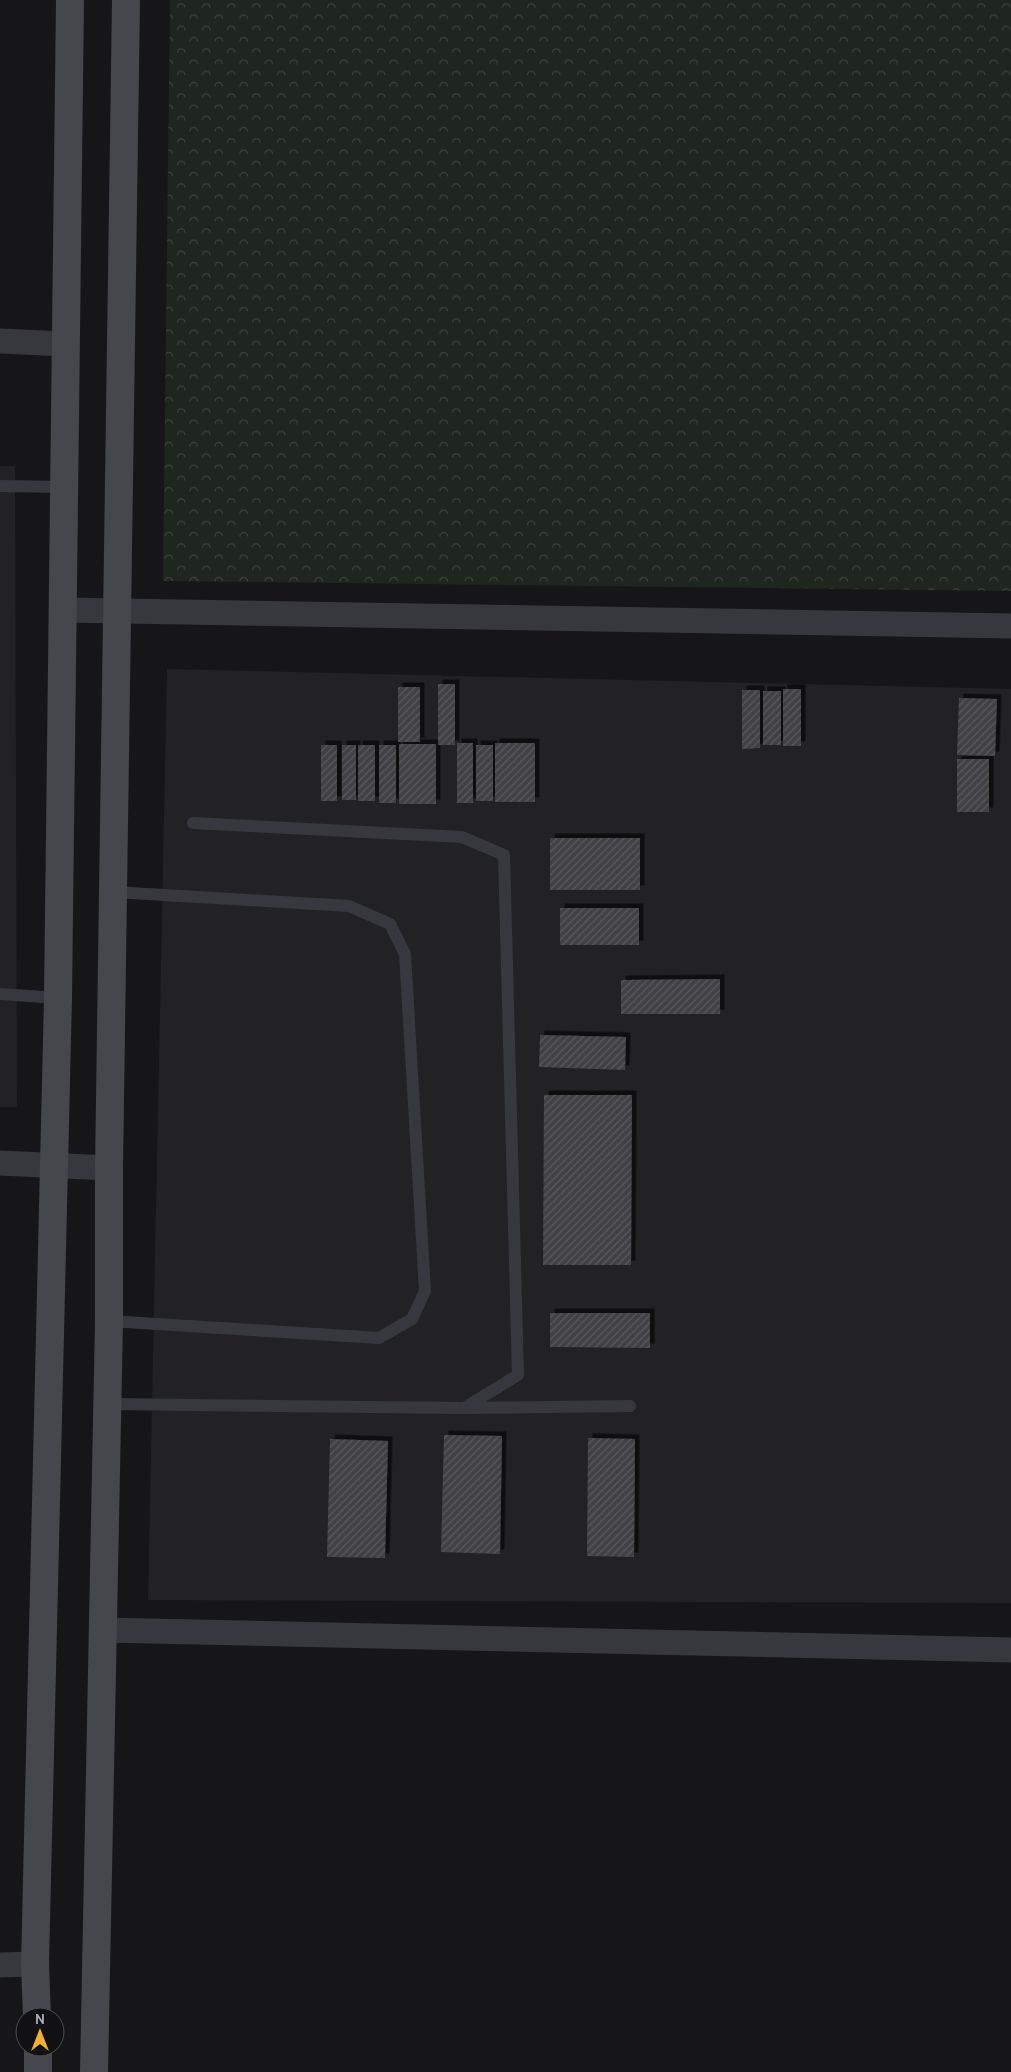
<svg xmlns="http://www.w3.org/2000/svg" width="1011" height="2072" font-family="Cabin,sans-serif">
  <defs>
    <pattern id="forest-crowns" width="20" height="18" patternUnits="userSpaceOnUse" patternTransform="scale(1.25)"><rect width="20" height="18" fill="#1e261f"/><path d="M2 6a3 3 0 1 1 6 0M12 15a3 3 0 1 1 6 0" fill="none" stroke="#3c433d"/></pattern>
    <pattern id="building-hatch" width="6" height="6" patternUnits="userSpaceOnUse" patternTransform="scale(1.25)"><rect width="6" height="6" fill="#404145"/><path d="M-1 1l2-2M0 6l6-6M5 7l2-2" fill="none" stroke="#595a5e"/></pattern>
    <filter id="shadow"><feDropShadow dx="4.5" dy="-4.5" stdDeviation="0" flood-color="#0009"/></filter>
  </defs>
  <rect width="100%" height="100%" fill="#161618"/>
  <path fill="#222225" d="M0,466H15L17,1107H0Z
    M167,669L1011,689V1603L148,1600Z"/>
  <path fill="url(#forest-crowns)" d="M170,0H1011V591L163,581Z"/>
  <path fill="url(#building-hatch)" filter="url(#shadow)" d="M438,684H455V745H438Z
    M398,687H420V742H398Z
    M783,689H801V746H783Z
    M742,690H760V748L742,749Z
    M763,691H781V745H763Z
    M959,698L997,699L995,756L957,755Z
    M457,743H473V803H457Z
    M495,743H535V802H495Z
    M399,744H436V804H399Z
    M321,745H337V801H321Z
    M342,745H356V800H342Z
    M358,745H375V801H358Z
    M379,745H396V803H379Z
    M476,745H493V801H476Z
    M957,759H989V812H957Z
    M550,838H640V890H550Z
    M560,908H639V945H560Z
    M720,979V1014H621V980Z
    M540,1035L626,1037L625,1070L539,1067Z
    M544,1095H632L631,1265H543Z
    M550,1313H650V1348L550,1347Z
    M444,1435L502,1436L500,1554L441,1552Z
    M588,1438L635,1439L634,1557L587,1556Z
    M330,1439L388,1441L385,1558L327,1557Z"/>
  <g fill="none" stroke-linecap="round" stroke-linejoin="round">
    <path stroke="#37383d" stroke-width="12" d="M0,486L64,487
      M0,994L58,998
      M109,1321L379,1338L412,1319L425,1291L405,954L390,924L349,906L114,892
      M107,1404L464,1408L518,1375L504,855L462,837L193,823
      M464,1408L630,1406"/>
    <path stroke="#37383d" stroke-width="25" d="M0,341L66,344
      M63,610L1011,626
      M0,1163L109,1168
      M103,1630L1011,1650
      M0,1965L35,1964"/>
    <path stroke="#45474d" stroke-width="28" d="M37,2017L35,1964L58,998L70,0
      M38,2047V2072
      M94,2072L109,1321V1168L126,0"/>
  </g>
  <g transform="translate(40 2032)"><circle r="24" fill="#111113" stroke="#4d4f55"/>
  <path d="M0-4L9 19L0 12L-9 19Z" fill="#f2b134"/>
  <text y="-8" font-size="14" font-weight="bold" text-anchor="middle" fill="#a8adb8">N</text>
  </g>
</svg>
